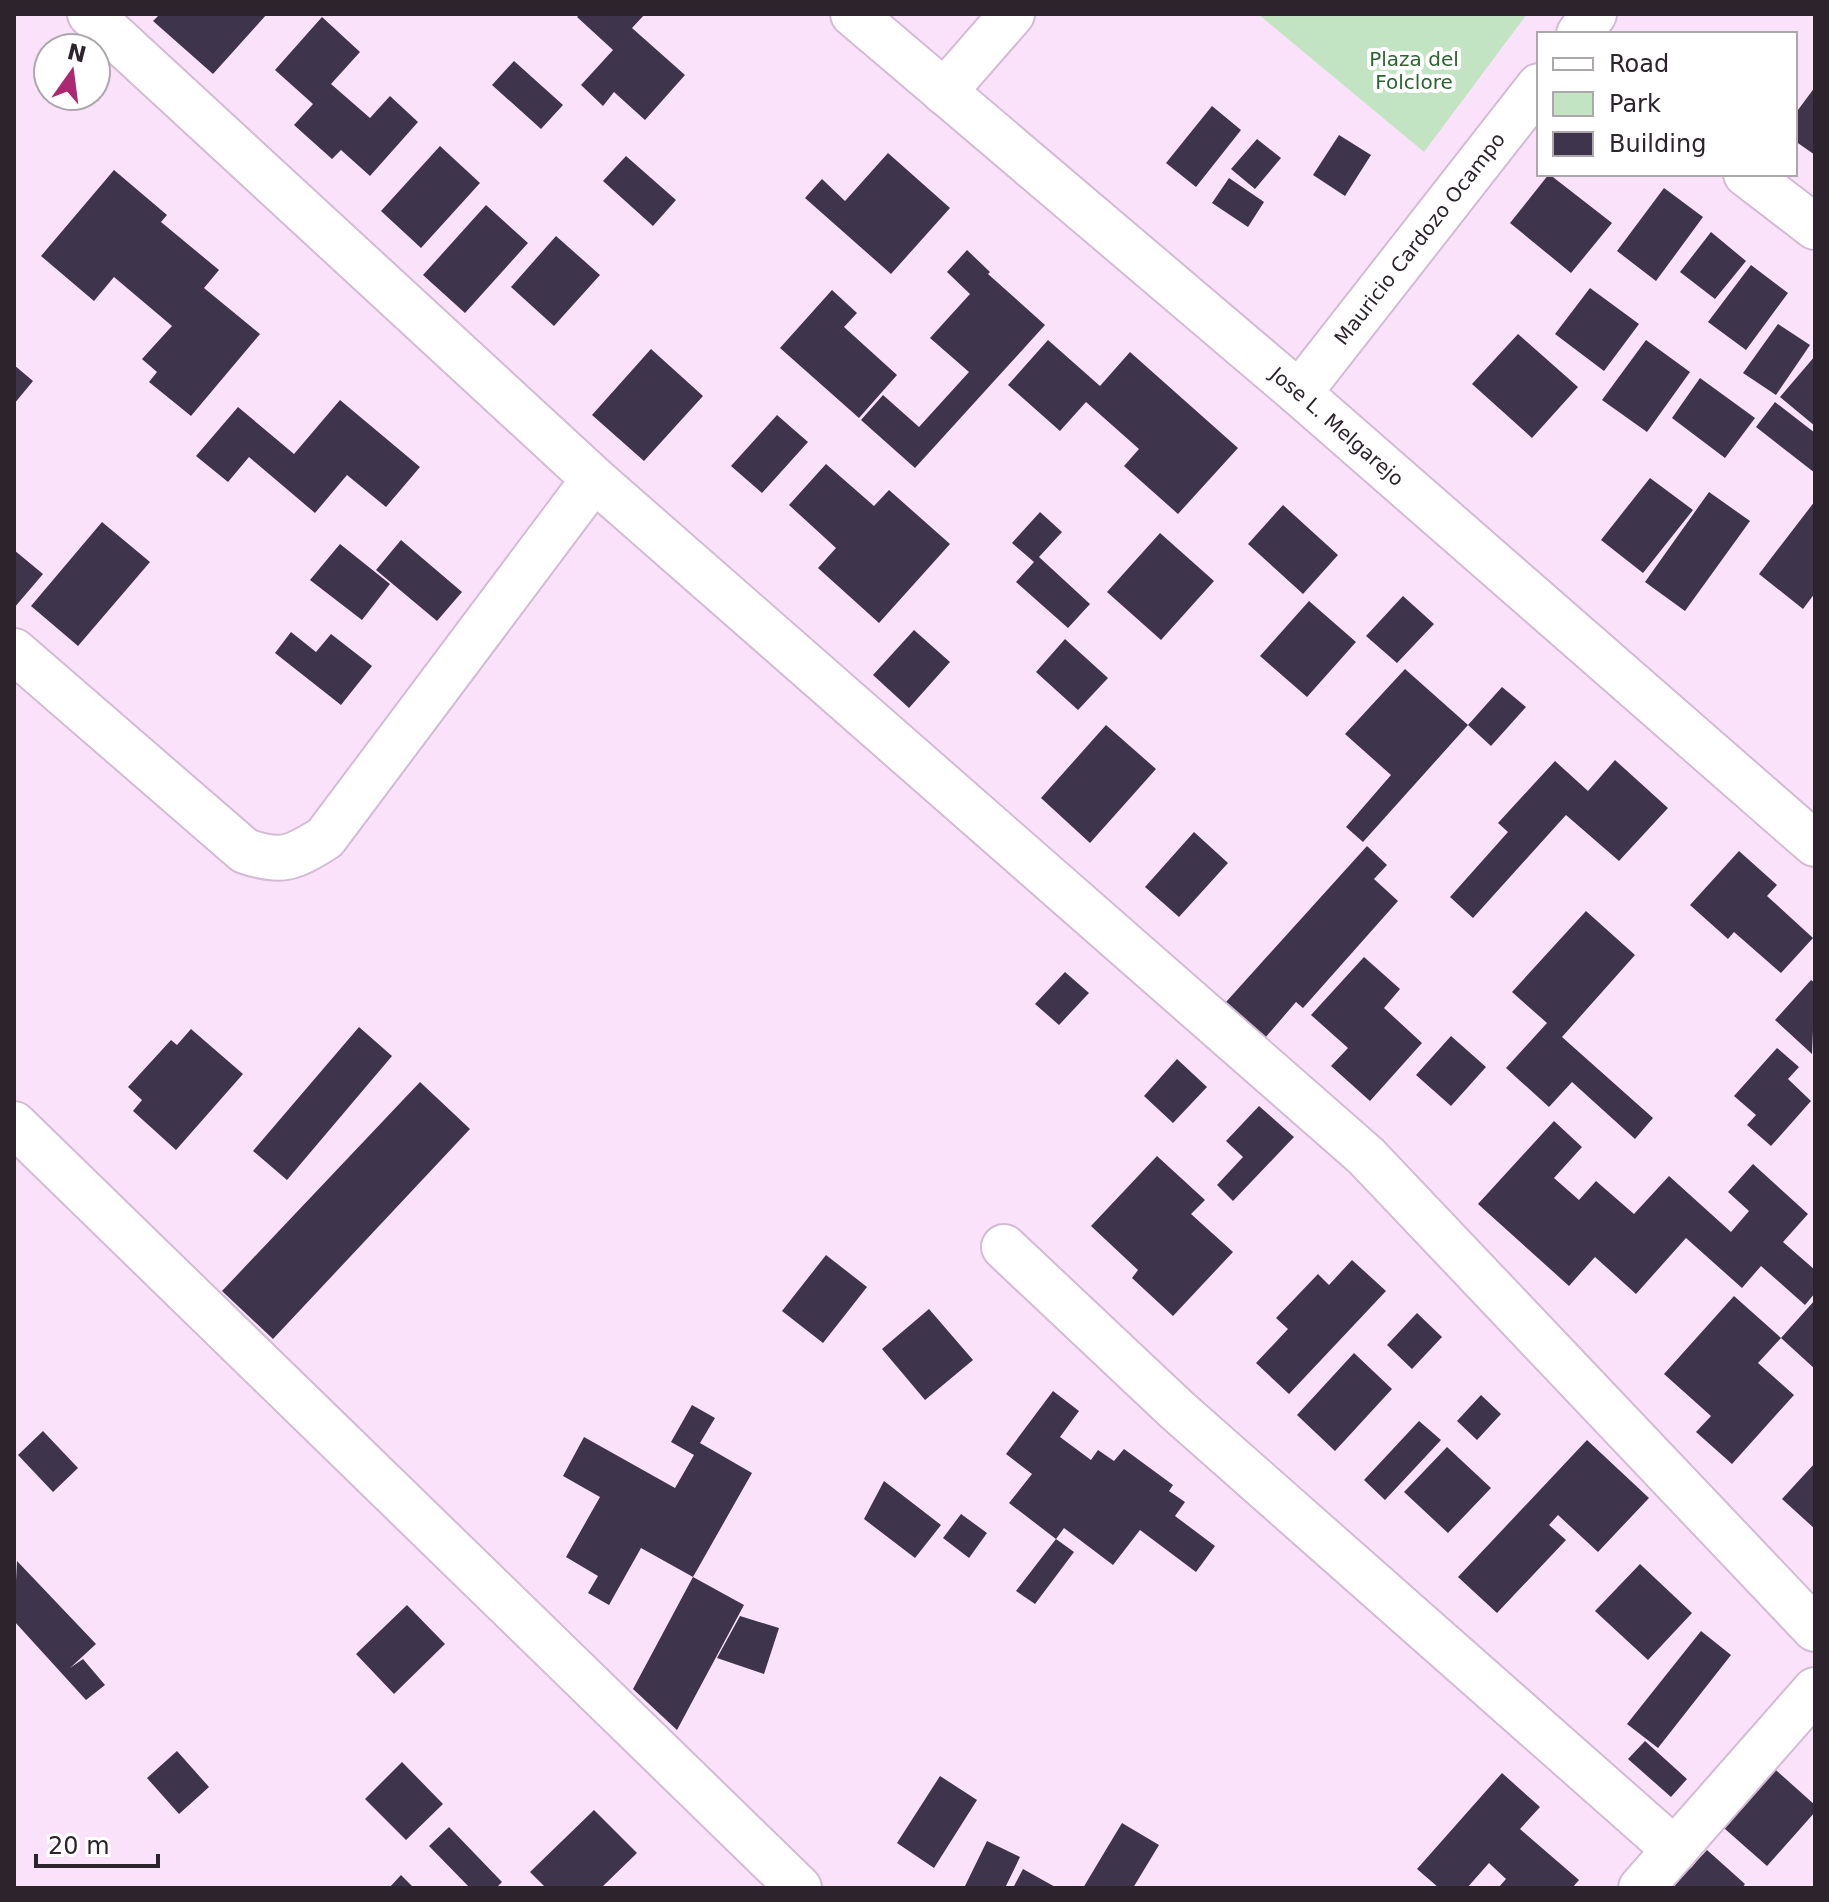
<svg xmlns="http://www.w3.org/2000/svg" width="1829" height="1902" font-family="'DejaVu Sans',sans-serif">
  <rect width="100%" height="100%" fill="#fbe2fb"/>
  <path fill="#c2e4c2" d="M1258,14H1527L1424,152Z"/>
  <path fill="#3e344c" d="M160,14H267L213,74L153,21Z
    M580,14H645L632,28L685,75L645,120L614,92L603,106L581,85L613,50L577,17Z
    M322,17L360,52L331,84L370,118L390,96L418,122L370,176L341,150L332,159L294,125L313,104L275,70Z
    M514,61L563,105L541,129L492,85Z
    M1815,87V155L1795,141V114Z
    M1212,106L1241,130L1196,187L1166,163Z
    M1339,135L1371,155L1345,196L1313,175Z
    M1257,139L1281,158L1255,189L1231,169Z
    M440,146L480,183L421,248L381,211Z
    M888,153L950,208L891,274L805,198L822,179L845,201Z
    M626,156L676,200L653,226L603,181Z
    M114,170L167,215L161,222L219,270L204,288L260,334L191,416L149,382L157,372L142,359L172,326L114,277L94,301L41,256Z
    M1549,174L1612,223L1571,273L1510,223Z
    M1229,178L1264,202L1248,227L1212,203Z
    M1664,188L1703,217L1656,281L1617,251Z
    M486,205L528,243L465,313L423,275Z
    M1711,232L1746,261L1715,299L1680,272Z
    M556,236L600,275L554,326L511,287Z
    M967,250L990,272L988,274L1045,325L915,468L861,420L883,395L919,427L969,372L930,338L970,294L947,272Z
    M1751,265L1788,293L1746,350L1708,322Z
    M1590,288L1639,324L1604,371L1555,334Z
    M832,290L857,313L844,327L897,375L859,418L780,348Z
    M1778,324L1810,345L1776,395L1743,373Z
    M1518,334L1578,387L1532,438L1472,384Z
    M1048,340L1100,386L1130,352L1238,448L1178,514L1124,466L1139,449L1086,402L1060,431L1008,385Z
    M1646,340L1690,372L1647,432L1602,400Z
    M651,349L703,396L644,461L592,415Z
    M1815,356V426L1780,397Z
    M14,365L33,381L14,404Z
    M1700,378L1755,418L1725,458L1672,418Z
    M340,400L420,467L386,507L347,475L315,513L249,457L228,482L196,456L238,407L294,454Z
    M1775,402L1815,433V473L1756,427Z
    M777,415L808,442L762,493L731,466Z
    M826,464L874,506L889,490L950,544L879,623L818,568L836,548L789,505Z
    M1650,478L1693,510L1643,573L1601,540Z
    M1709,492L1750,521L1685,611L1645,582Z
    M1815,501V593L1803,609L1759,574Z
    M1283,505L1338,555L1303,594L1248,544Z
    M1040,512L1062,532L1039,557L1090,604L1068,628L1016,582L1034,562L1012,543Z
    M102,522L150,562L78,646L31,606Z
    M1160,533L1214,581L1161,640L1107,592Z
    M401,540L462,592L437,621L376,570Z
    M340,544L390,584L362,620L310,580Z
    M14,550L43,574L14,608Z
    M1403,596L1434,624L1397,663L1366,636Z
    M1309,601L1356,642L1307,697L1260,656Z
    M914,630L950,662L909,708L873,675Z
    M291,632L316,652L331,634L372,666L341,705L275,653Z
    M1065,639L1108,678L1078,710L1036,672Z
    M1405,669L1468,725L1363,842L1346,827L1391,775L1345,734Z
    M1502,687L1526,707L1491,746L1468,725Z
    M1106,725L1156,769L1090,843L1041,798Z
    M1615,760L1668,808L1619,861L1566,815L1473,918L1450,897L1508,832L1498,823L1555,761L1588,791Z
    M1194,832L1228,863L1179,917L1145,887Z
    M1367,846L1387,865L1374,879L1398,901L1303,1008L1296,1002L1265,1038L1226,1002Z
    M1739,851L1777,885L1767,896L1813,938L1781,973L1734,932L1728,939L1690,905Z
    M1586,911L1635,955L1562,1037L1653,1118L1635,1139L1572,1082L1549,1107L1506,1068L1547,1023L1512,992Z
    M1364,957L1400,989L1384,1008L1422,1043L1370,1101L1331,1066L1348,1048L1311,1015Z
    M1065,972L1089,993L1059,1025L1035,1004Z
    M1811,980L1815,983L1812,1054L1775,1020Z
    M359,1027L392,1056L287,1180L253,1151Z
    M191,1029L243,1074L176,1150L133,1111L142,1100L128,1087L171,1040L177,1045Z
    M1451,1036L1486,1067L1451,1106L1416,1075Z
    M1777,1048L1799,1067L1788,1079L1811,1101L1771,1146L1747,1125L1756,1115L1734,1096Z
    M1177,1059L1207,1087L1173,1123L1144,1096Z
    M420,1082L470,1129L273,1339L222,1291Z
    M1259,1106L1294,1137L1233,1201L1217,1185L1243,1157L1226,1141Z
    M1554,1121L1582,1147L1554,1178L1579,1200L1596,1181L1634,1214L1669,1176L1731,1232L1749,1211L1728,1192L1753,1164L1808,1214L1783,1242L1815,1270V1293L1805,1305L1761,1266L1742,1288L1686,1238L1636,1294L1595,1257L1569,1286L1478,1204Z
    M1157,1156L1205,1200L1191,1214L1233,1252L1173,1316L1132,1278L1138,1270L1091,1226Z
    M826,1255L867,1287L823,1343L782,1311Z
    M1352,1260L1386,1291L1289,1394L1256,1363L1288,1329L1276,1318L1318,1274L1329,1285Z
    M1734,1296L1781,1338L1758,1363L1794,1395L1732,1464L1696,1432L1711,1416L1664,1374Z
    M1815,1300V1369L1781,1338Z
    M929,1309L973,1360L925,1400L882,1349Z
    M1417,1313L1442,1337L1412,1369L1387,1345Z
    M1354,1353L1392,1389L1335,1451L1297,1415Z
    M1053,1391L1079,1411L1060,1437L1091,1460L1098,1450L1114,1461L1124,1449L1173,1485L1169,1491L1185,1502L1175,1516L1215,1546L1196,1572L1140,1530L1113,1565L1064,1528L1056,1539L1009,1503L1032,1474L1006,1454Z
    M1481,1395L1501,1414L1477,1440L1457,1421Z
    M692,1405L715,1418L700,1443L752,1473L693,1577L744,1605L677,1730L633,1689L693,1577L641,1548L609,1605L588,1593L598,1576L566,1557L600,1497L563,1476L584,1437L675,1488L694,1455L671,1442Z
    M1419,1421L1441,1440L1385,1500L1364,1480Z
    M43,1431L78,1468L53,1492L18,1455Z
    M1587,1440L1649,1498L1598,1552L1558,1515L1549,1525L1566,1540L1497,1613L1458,1577Z
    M1447,1447L1491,1488L1448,1533L1404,1492Z
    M1815,1463V1529L1782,1499Z
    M884,1481L941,1525L915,1558L864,1519Z
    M961,1514L987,1533L969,1558L943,1538Z
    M1056,1539L1074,1552L1035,1604L1016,1591Z
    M17,1561L96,1644L70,1668L83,1659L105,1685L86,1700L14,1621Z
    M1640,1564L1692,1613L1648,1660L1595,1611Z
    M407,1605L445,1644L394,1694L356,1654Z
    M740,1616L779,1628L764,1674L717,1658Z
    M1701,1631L1731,1655L1658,1748L1627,1724Z
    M1645,1741L1687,1779L1671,1797L1628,1759Z
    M177,1751L209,1787L179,1814L147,1778Z
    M402,1762L443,1804L406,1840L365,1799Z
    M1768,1763L1815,1805V1812L1767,1866L1716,1821Z
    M1502,1773L1540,1807L1520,1829L1579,1880L1572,1888H1498L1506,1879L1489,1863L1467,1888H1439L1417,1869Z
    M940,1776L977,1800L934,1868L897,1843Z
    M594,1810L637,1853L601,1888H546L530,1872Z
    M1122,1823L1159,1845L1133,1888H1083Z
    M449,1827L502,1882L496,1888H470L429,1846Z
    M987,1841L1020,1857L1005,1888H964Z
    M1707,1850L1745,1884L1742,1888H1672Z
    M1023,1869L1057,1888H1013Z
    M401,1875L414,1888H389Z"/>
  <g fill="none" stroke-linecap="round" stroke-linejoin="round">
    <g stroke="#d3bbd3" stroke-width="48">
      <g id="minor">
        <path d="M90,14L594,479L1366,1156L1815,1629"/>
        <path id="s1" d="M853,14L1299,393L1815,844"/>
        <path d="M1579,34L1594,14"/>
        <path d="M944,92L1012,14"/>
        <path d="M1746,174L1815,227"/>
        <path id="s2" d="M1299,393L1539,86"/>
        <path d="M14,651L245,851C282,864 293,858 325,838L594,479"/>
        <path d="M14,1124L799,1888"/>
        <path d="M1004,1247L1177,1410L1675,1850"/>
        <path d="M1641,1888L1815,1690"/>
      </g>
    </g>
    <use href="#minor" stroke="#fff" stroke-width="44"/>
  </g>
  <g text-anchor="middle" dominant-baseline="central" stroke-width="8" stroke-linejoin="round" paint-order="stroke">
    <g font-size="20" fill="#2a642e" stroke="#fff">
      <text x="1414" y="59">Plaza del<tspan x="1414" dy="23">Folclore</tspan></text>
    </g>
    <g font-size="20" fill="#2c232c" stroke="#fff">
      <text stroke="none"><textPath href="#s2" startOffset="196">Mauricio Cardozo Ocampo</textPath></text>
      <text stroke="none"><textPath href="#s1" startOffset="636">Jose L. Melgarejo</textPath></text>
    </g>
  </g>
  <rect width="1829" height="1902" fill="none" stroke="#2c232c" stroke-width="32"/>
  <rect x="1537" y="32" width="260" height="144" fill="#ffffff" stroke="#aba7ab" stroke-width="2"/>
  <rect x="1553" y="58" width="40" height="12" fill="#ffffff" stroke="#aba7ab" stroke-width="2"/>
  <text x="1609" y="72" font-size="24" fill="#2c232c">Road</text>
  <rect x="1553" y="92" width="40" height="24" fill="#c2e4c2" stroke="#aba7ab" stroke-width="2"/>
  <text x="1609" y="112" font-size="24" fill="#2c232c">Park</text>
  <rect x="1553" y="132" width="40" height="24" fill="#3e344c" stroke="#aba7ab" stroke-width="2"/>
  <text x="1609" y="152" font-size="24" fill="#2c232c">Building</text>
  <g transform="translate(72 72) rotate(14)"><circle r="38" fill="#ffffff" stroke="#aba7ab" stroke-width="2"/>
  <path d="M0-6L14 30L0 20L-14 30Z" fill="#ac2871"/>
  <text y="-12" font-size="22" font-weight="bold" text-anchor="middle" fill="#2c232c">N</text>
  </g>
  <path d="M36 1854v12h122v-12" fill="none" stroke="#2c232c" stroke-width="4"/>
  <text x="48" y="1854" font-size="24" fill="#2c232c" stroke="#ffffff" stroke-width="6" paint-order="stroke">20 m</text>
</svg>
